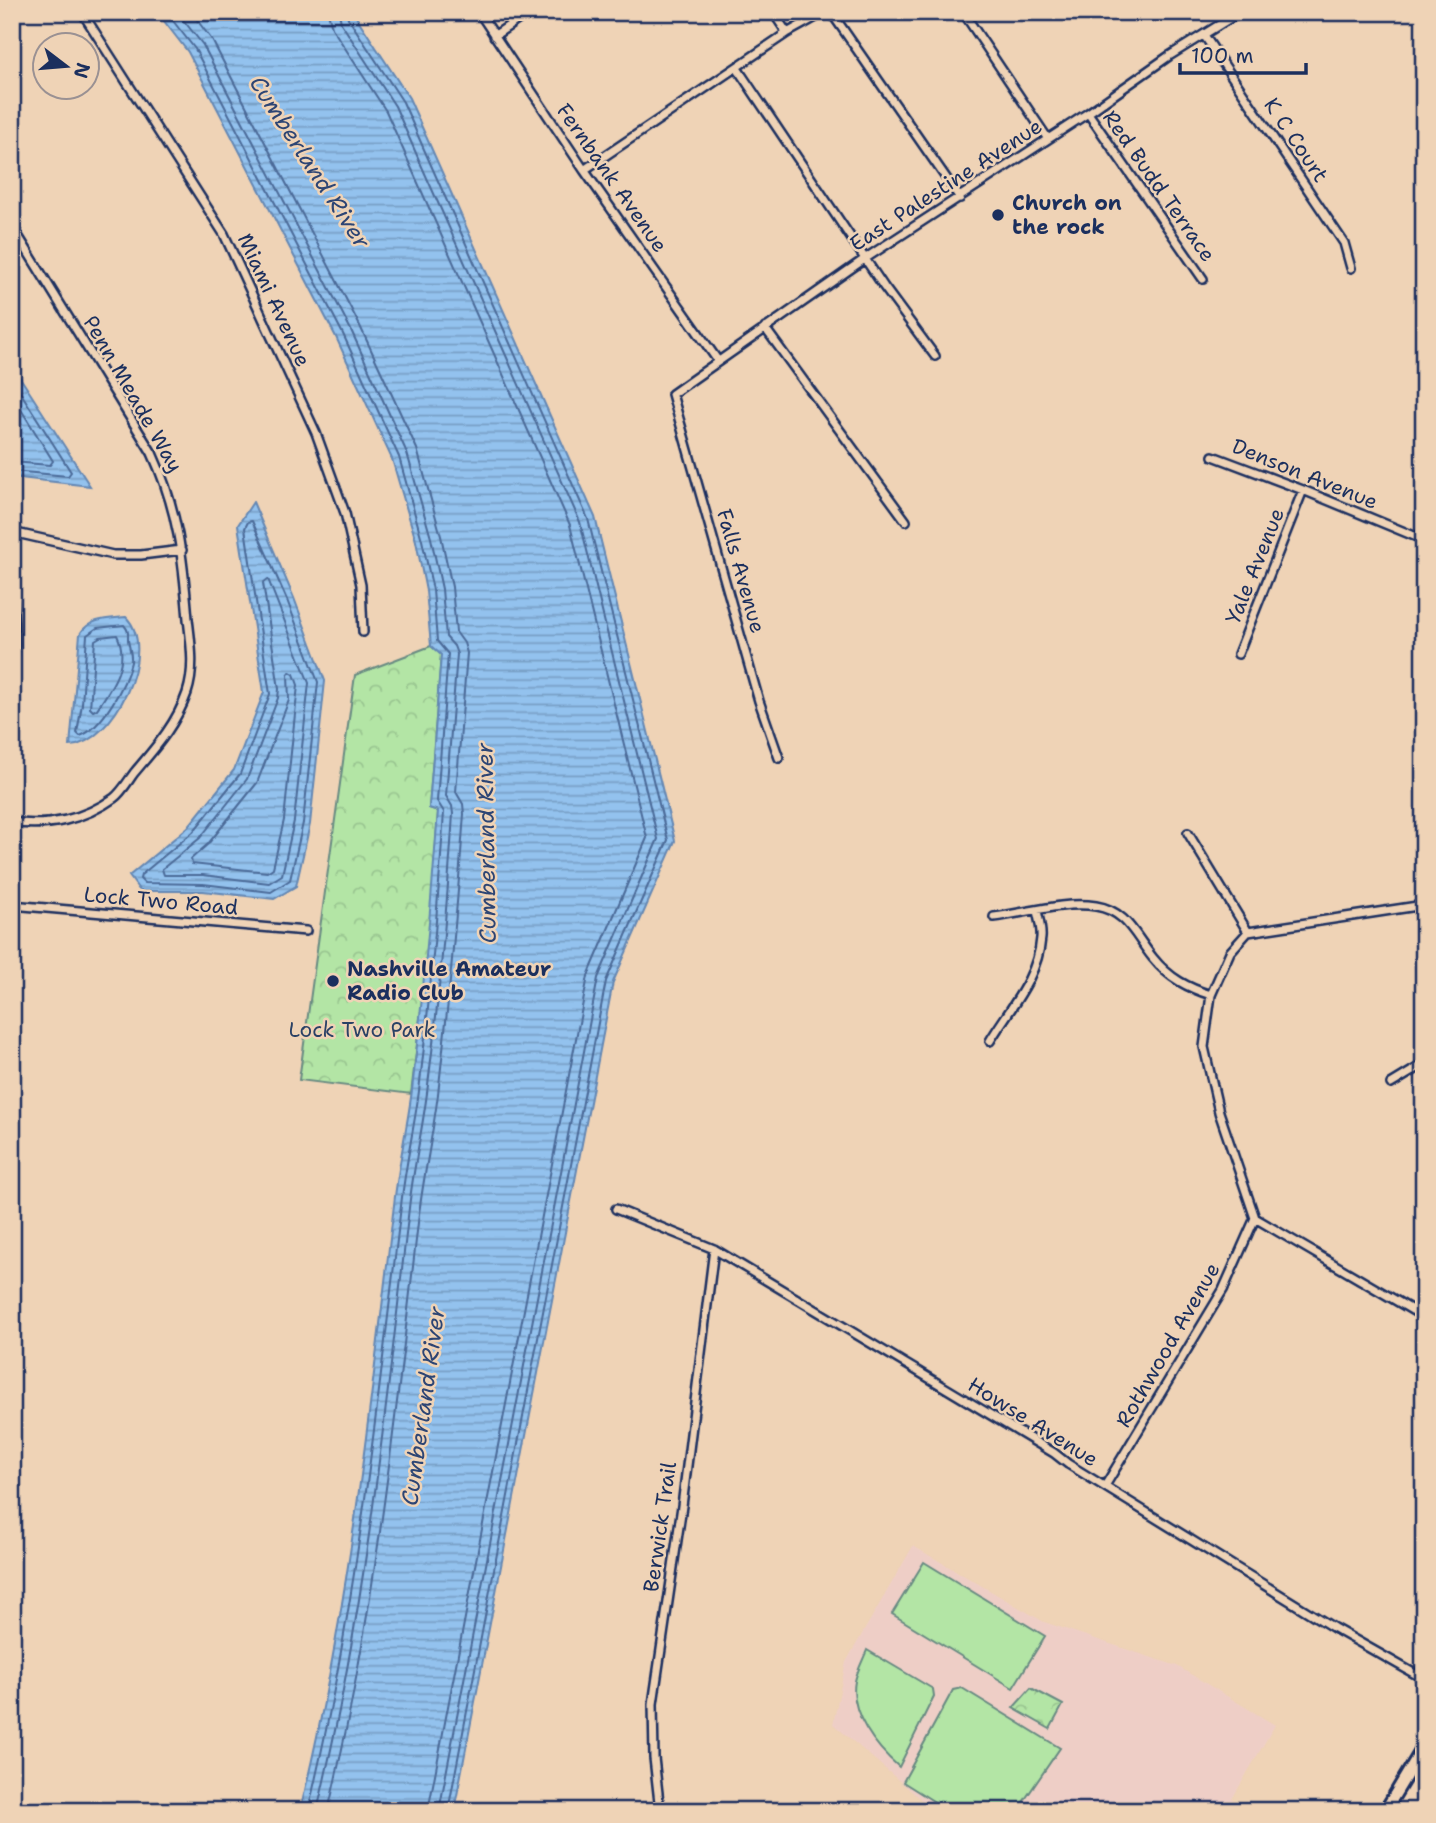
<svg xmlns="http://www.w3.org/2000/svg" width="1436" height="1823" font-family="'Shantell Sans',sans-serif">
  <defs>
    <pattern id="forest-crowns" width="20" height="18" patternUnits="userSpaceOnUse" patternTransform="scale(1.75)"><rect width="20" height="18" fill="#b3e5a5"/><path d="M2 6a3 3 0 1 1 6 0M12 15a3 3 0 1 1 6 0" fill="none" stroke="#99c590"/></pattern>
    <pattern id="water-rules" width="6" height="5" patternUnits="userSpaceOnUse" patternTransform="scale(1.75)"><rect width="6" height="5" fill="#93c2ee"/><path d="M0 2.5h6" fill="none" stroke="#779ec4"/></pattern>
  </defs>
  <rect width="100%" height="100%" fill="#efd3b6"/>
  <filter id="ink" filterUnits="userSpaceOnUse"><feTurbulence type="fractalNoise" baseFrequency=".0143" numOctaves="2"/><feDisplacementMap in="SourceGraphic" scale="14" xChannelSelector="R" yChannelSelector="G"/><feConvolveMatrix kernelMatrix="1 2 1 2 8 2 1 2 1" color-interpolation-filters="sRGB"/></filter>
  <g filter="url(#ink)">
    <path fill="#eecec6" d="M913,1546L1044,1622L1177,1666L1275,1725L1232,1799L1247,1811H939L924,1802L833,1724L846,1662Z"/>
    <path fill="#b3e5a5" stroke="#678a82" stroke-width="2" d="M924,1562L1045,1636L1013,1688L892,1614Z
      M867,1650L933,1689L934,1696L899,1767C876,1747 849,1713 855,1681C857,1671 863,1660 867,1650Z
      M962,1688L1060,1748L1017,1811H949L903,1782L953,1690Z"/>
    <path fill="url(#forest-crowns)" stroke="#678a82" stroke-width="2" d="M431,646L441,654L429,808L438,811L429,943L411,1094L299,1080L355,675Z
      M1031,1688L1063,1705L1050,1729L1013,1708Z"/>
    <path fill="url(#water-rules)" stroke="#6387b4" stroke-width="2" d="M157,12H353L409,98L595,517L675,841L613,982L454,1811H300C349,1612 370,1408 394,1205C398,1167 407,1129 412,1090C423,997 431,905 438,811L429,808L441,655L431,646L426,591L416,541L392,459L336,337L188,52Z
      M12,365L90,486L12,477Z
      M253,502L294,598L325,681L310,824L296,886L274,899L203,891H140L129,876L188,827L234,770L264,692L238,525Z
      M126,617C159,650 114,743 70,746L80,634C89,618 109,619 126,617Z"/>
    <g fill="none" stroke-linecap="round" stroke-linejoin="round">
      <path stroke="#4b6a98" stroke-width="2" d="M166,12L195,49L343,334L399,457L422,540L433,590L437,641L448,654L437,801L444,812C438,906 430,998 419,1091C414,1129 405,1167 401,1206C377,1408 356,1612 308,1811
        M177,12L203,45L351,330L407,453L431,538L442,589L446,637L454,646L457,654L446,796L452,806L453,814C447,907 439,1000 427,1093C422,1132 413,1170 409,1208C386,1410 365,1613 317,1811
        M191,12L212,40L360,326L417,449L441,536L452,587L456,632L464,643L467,653L456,792L463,804L464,814C457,908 449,1001 438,1094C433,1134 424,1174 419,1214C396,1414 375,1615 328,1811
        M328,12L332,28L386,111L570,525L647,838L588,976L428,1811
        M339,12L341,23L395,106L580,522L658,839L598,978L439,1811
        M347,12L348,18L403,102L588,519L668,840L606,981L448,1811
        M12,379L71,472L68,476L12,471
        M12,395L53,461L50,465L12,462
        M252,521L287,600L318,682L303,823L290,880L271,892L203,884L144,883L140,879L141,875L193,832L240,774L270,694L245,528L248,522Z
        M268,579L309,683L294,821L282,875L269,883L203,875H164L162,869L200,838L247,779L278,698L279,689L263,583Z
        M124,625C129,631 128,633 128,640C129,647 132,654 131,662C126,684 102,729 80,736L77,733L82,704L87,635L97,628Z
        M117,635C130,662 112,687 97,709L93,711L90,708L95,640L100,637Z
        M290,672L294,674L298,685L284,820L273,868L267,872L192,864L191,859L208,844L257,783L289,700L288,675Z"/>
      <g stroke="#1b2f5e" stroke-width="12">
        <path id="minor" d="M82,12L224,234L316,433L345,513L361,585L363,632
          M479,12L584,170L718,361
          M773,12L787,33
          M831,12L960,198
          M963,12L1048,139
          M1204,35L1344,243L1351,268
          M494,36L529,12
          M737,68L884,287L935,356
          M1088,113L1203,279
          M584,170L787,33L825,12
          M12,226L152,453C178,510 183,557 188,619C191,644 195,669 187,693C176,725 155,748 134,773C128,781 122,792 114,798C85,819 47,828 12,822
          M765,328L906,521
          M1213,456L1303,490L1424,540
          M12,532L113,555H141L182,550
          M1419,538L1424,526
          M12,576L15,645L12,666
          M1238,654L1303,490
          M779,758L759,701L672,394L866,258L1088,113L1169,56L1240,12
          M1188,833L1248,932
          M12,905L306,931
          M994,917C1026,913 1064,901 1096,906C1127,911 1135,936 1153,958C1169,978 1188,988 1211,995
          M990,1041C1009,1009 1038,978 1041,938C1042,930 1039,920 1037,911
          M1391,1084L1424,1064
          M616,1209L714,1249L1054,1453L1068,1464L1334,1628L1424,1679
          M1255,1218L1219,1112L1204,1047L1211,995L1230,952L1248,932L1424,905
          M1255,1218L1424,1317
          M1105,1486L1223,1290L1255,1218
          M660,1811L654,1758L653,1704L682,1506L714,1249"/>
      </g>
      <g stroke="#1b2f5e" stroke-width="16">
        <path id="secondary" d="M1385,1811L1424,1746"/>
      </g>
      <use href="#minor" stroke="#efd3b6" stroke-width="7"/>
      <use href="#secondary" stroke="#efd3b6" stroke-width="10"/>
    </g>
  </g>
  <g fill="#1b2f5e" stroke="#efd3b6" stroke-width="2.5">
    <circle cx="998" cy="215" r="7"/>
    <circle cx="333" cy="981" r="7"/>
  </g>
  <g text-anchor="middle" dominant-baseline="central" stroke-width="5" stroke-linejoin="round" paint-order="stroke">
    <g font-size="21" fill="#1b2f5e" stroke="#efd3b6">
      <text transform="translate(1296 140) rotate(56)">K C Court</text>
      <text transform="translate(612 178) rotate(55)">Fernbank Avenue</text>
      <text transform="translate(946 185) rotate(-33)">East Palestine Avenue</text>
      <text transform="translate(1159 186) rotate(55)">Red Budd Terrace</text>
      <text transform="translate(274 300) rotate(65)">Miami Avenue</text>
      <text transform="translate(133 394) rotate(60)">Penn Meade Way</text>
      <text transform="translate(1305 474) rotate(22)">Denson Avenue</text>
      <text transform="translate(1255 566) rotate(-68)">Yale Avenue</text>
      <text transform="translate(741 571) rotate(74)">Falls Avenue</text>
      <text transform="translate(161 901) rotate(5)">Lock Two Road</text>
      <text transform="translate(1168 1345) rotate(-60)">Rothwood Avenue</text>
      <text transform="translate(1033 1422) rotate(32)">Howse Avenue</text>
      <text transform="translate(660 1527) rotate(-82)">Berwick Trail</text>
    </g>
    <g font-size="21" font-weight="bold" fill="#1b2f5e" stroke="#efd3b6" text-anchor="start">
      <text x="1012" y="203">Church on<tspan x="1012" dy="24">the rock</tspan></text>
      <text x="347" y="969">Nashville Amateur<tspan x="347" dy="24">Radio Club</tspan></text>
    </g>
    <g font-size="21" fill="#2a4165" stroke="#efd3b6">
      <text x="362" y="1030">Lock Two Park</text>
    </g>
    <g font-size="23" font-style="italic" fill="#2d4574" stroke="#efd3b6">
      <text transform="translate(310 162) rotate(57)">Cumberland River</text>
      <text transform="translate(486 843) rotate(-91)">Cumberland River</text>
      <text transform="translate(423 1406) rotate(-82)">Cumberland River</text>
    </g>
  </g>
  <rect width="1436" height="1823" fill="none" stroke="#efd3b6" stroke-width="42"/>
  <rect x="21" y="21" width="1394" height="1781" fill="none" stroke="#1b2f5e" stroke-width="2.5" filter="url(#ink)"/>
  <g transform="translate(66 66) rotate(106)"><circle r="33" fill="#efd3b6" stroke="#9a9193" stroke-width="2"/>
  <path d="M0-5L12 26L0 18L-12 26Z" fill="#1b2f5e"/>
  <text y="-10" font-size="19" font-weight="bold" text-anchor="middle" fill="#1b2f5e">N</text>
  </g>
  <path d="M1180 63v10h126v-10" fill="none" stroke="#1b2f5e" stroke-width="3.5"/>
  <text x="1191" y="63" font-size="21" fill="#1b2f5e" stroke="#efd3b6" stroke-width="5" paint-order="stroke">100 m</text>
</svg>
